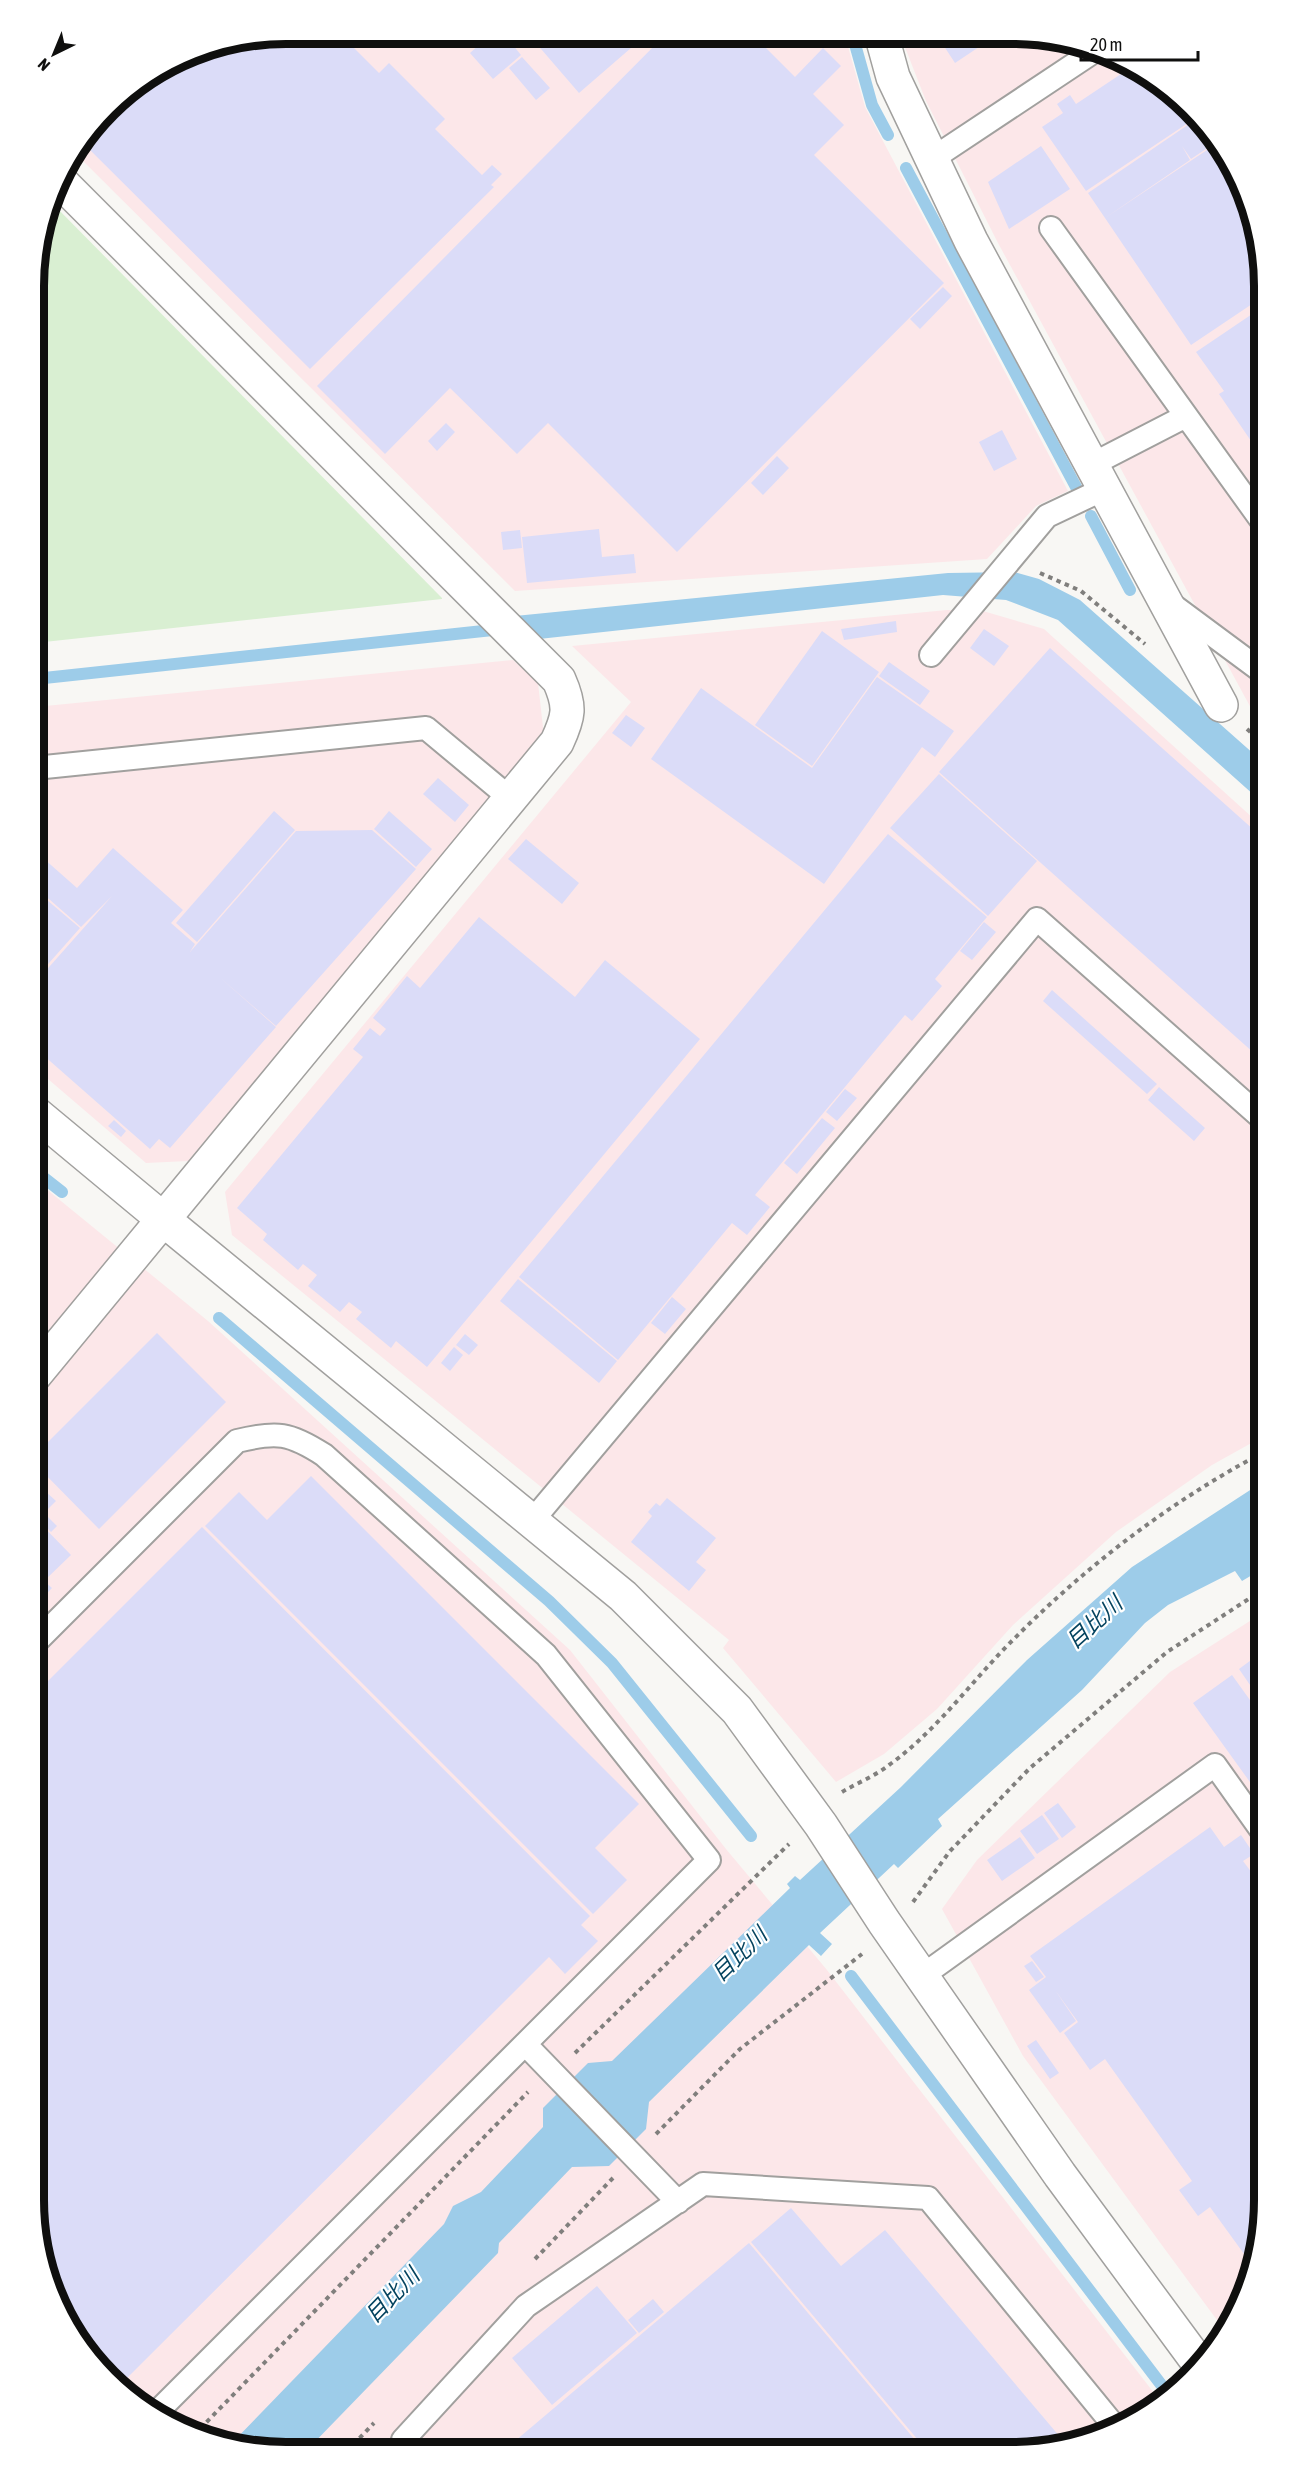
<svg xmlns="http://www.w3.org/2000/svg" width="1297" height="2486" font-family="'Asap Condensed','Noto Sans JP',sans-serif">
  <rect width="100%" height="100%" fill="#f8f7f4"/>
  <path fill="#fce7e9" d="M285,33L845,36L865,107L1068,491L1036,506L987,559L515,591L75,153L119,96L189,52Z
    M901,37L1060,38L1123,59L1178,96L1222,146L1251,205L1264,286V732L998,243L926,101Z
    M947,610L983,611L1044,629L1264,828V1436L1212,1465L1116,1532L1013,1625L937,1709L884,1754L836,1782L723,1648L729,1640L232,1235L225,1192L631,702L572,646Z
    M513,660L538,683L544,736L188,1161L146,1163L34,1067L35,707Z
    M34,1179L208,1321L570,1650L726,1849L827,1970L1161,2402L1152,2410L1092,2440L1011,2453L252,2451L189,2434L119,2391L76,2341L46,2281L33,2200Z
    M1264,1612L1263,2217L1245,2297L1225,2331L1023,2056L942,1909L977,1860L1170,1672Z"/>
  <path fill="#d9efd2" d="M51,202L442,598V599L35,643V253Z"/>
  <path fill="#9dcce9" d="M1014,572L1039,579L1080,600L1264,763V804L1058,620L1006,600L943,595L539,639L515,616L948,573Z
    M1264,1481V1568L1242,1581L1235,1571L1168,1605L1145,1623L1082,1690L938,1819L942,1826L898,1868L894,1864L820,1933L832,1944L821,1956L809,1945L649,2102L646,2129L609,2166L572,2167L499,2243L498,2253L306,2451H252L230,2445L444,2224L453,2206L481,2192L543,2127V2108L588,2063L612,2061L790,1888L787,1884L795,1876L800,1880L901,1787L1027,1660L1132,1567Z"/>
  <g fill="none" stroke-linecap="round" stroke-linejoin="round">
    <path stroke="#9dcce9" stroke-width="12" d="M853,37L872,105L888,135
      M906,168L1076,487
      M1091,516L1130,590
      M35,679L502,629
      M34,1170L62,1192
      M219,1318L549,1601L612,1663L751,1836
      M851,1976L1169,2395"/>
  </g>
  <path fill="#dbdcf8" d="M286,33H339L379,73L389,63L445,119L435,129L482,175L492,165L502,174L491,185L494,187L310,369L83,143L119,96L139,83L142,87L140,83L189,52Z
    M491,34H504L521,55L493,79L470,53Z
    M529,35H646L579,93Z
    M665,35L754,36L795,77L823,48L841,66L813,94L844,125L814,155L944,283L677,552L548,423L517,454L450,388L385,454L317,386Z
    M938,37H994L955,63Z
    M522,57L550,88L536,100L509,68Z
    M1133,66L1178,96L1197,117L1086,191L1042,127L1063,113L1057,104L1070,95L1076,104Z
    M1198,118L1218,141L1191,159L1182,146L1190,160L1105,218L1088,193Z
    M1219,142L1251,205L1264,296L1191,345L1105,218Z
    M1041,146L1070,189L1009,229L988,182Z
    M943,287L952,296L920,329L910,319Z
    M1264,306V460L1219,394L1224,391L1196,352Z
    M446,423L455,432L437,451L428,441Z
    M1002,430L1017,459L994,471L979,442Z
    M777,456L789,468L763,495L751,483Z
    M599,529L602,557L634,554L636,573L527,583L522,537Z
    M520,530L522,548L503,550L501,532Z
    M896,621L897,632L844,640L841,629Z
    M984,629L1009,646L994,666L970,648Z
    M822,631L879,672L812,766L755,725Z
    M1050,648L1264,839V1062L939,772Z
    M889,662L930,691L920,705L879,676Z
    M877,677L954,731L935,757L922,747L824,884L651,759L701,688L812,768Z
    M626,715L645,728L631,747L612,733Z
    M939,774L1037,861L988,916L890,828Z
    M438,778L469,805L455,822L423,794Z
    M274,811L295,830L197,942L176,923Z
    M389,811L432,849L416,867L374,829Z
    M372,830L416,869L276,1026L217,975L276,1027L170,1148L159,1139L150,1149L34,1047V984L112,896L81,927L34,886V850L77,888L113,848L183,910L171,923L195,944L190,952L296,831Z
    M888,834L987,917L935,979L942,986L912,1021L905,1015L755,1195L770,1207L747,1235L732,1223L618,1360L519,1277Z
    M526,839L579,883L562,904L508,859Z
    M34,889L80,928L34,980Z
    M479,917L575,997L605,960L700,1039L427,1367L396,1341L391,1348L356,1319L362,1312L349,1302L340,1312L308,1286L317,1275L303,1264L298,1270L263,1240L267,1234L237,1208L363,1057L353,1049L370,1028L380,1036L386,1029L373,1018L407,976L420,988Z
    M984,922L996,932L972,960L960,951Z
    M1052,990L1157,1084L1147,1094L1043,1001Z
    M1159,1087L1205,1128L1194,1141L1148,1100Z
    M845,1089L857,1098L837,1121L826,1112Z
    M822,1118L835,1128L797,1174L784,1163Z
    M114,1120L126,1131L121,1137L108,1126Z
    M518,1279L617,1361L599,1383L500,1301Z
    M672,1297L686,1309L665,1334L651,1323Z
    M157,1333L226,1402L99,1529L34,1463V1456Z
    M465,1334L478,1345L469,1355L456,1345Z
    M454,1347L463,1355L450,1371L441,1363Z
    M311,1476L639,1804L595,1848L627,1880L593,1914L205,1526L239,1492L267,1520Z
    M44,1490L56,1501L38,1519L34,1515V1500Z
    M667,1498L716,1538L696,1562L706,1570L689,1591L631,1542L652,1516L648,1512L656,1503L660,1506Z
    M45,1514L57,1526L51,1532L39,1520Z
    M34,1517L71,1555L44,1581L52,1588L34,1607Z
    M202,1527L590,1916L581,1925L598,1941L565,1974L549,1957L117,2388L76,2341L46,2281L33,2201L34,1695Z
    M1262,1652L1264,1695L1259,1698L1239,1669Z
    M1232,1675L1260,1714L1264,1711V1783L1255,1789L1193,1703Z
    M1264,1788V1801L1258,1793Z
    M1058,1803L1076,1827L1062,1838L1044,1813Z
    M1042,1815L1059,1839L1037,1854L1020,1831Z
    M1210,1827L1224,1847L1241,1835L1254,1854L1243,1861L1264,1889L1263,2217L1252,2265L1210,2207L1198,2216L1179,2190L1192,2181L1105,2059L1090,2070L1064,2033L1078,2022L1055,1990L1076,2021L1060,2033L1029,1990L1046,1977L1030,1956Z
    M1020,1837L1035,1858L1002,1881L987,1860Z
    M1032,1961L1044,1977L1036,1982L1024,1966Z
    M1036,2040L1059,2073L1050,2079L1027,2046Z
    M791,2208L841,2266L885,2230L1066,2444L1011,2453H929L751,2242Z
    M749,2243L926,2453L502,2452Z
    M597,2286L637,2333L552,2405L512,2358Z
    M653,2299L664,2312L639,2333L628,2320Z"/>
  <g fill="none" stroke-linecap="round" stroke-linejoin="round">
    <g stroke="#a1a09e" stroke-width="26">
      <path id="lane" d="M932,159L1096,50
        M1051,228L1264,524
        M1091,465L1186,416
        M1171,604L1264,673
        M931,655L1047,516L1104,489
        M35,768L426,728L510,798
        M532,1521L1037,919L1264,1120
        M34,1644L237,1441C277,1431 290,1433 324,1455L546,1655L709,1860L156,2413
        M922,1976L1215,1765L1264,1834
        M525,2044L678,2202
        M403,2440L526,2306L703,2184L928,2198L1116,2428"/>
    </g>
    <g stroke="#a1a09e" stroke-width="36">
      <path id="street" d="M882,37L893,77L971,241L1221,705
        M34,1112L164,1220"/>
    </g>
    <g stroke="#a1a09e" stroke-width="36">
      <path id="secondary" d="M164,1220L623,1596L737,1710L821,1825L884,1922L1060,2175L1200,2365
        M34,1376L557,742C569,716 571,707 559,680L58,179"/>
    </g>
    <path stroke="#807f7d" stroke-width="4" stroke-dasharray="4.5 4.5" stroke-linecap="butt" d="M1040,573L1081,591L1145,644
      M1247,729L1264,744
      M842,1792C857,1783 875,1776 889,1765C935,1732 968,1686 1007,1646C1082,1569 1169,1502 1264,1452
      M913,1902L950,1851L1030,1768L1167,1652L1264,1589
      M575,2053L789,1844
      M656,2134L740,2049L862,1954
      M535,2259L613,2178
      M194,2435L528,2092
      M347,2451L374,2423"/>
    <use href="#lane" stroke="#fff" stroke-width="22"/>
    <use href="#street" stroke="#fff" stroke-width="33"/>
    <use href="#secondary" stroke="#fff" stroke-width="33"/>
  </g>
  <g text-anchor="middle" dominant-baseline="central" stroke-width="4.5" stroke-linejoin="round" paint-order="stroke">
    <g font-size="22" font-style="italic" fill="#04435f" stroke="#fff">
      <text transform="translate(1094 1622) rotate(-42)">目比川</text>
      <text transform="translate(739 1954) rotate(-44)">目比川</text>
      <text transform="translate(392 2295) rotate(-46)">目比川</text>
    </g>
  </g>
  <path d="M0 0H1297V2486H0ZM286 44H1012A242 242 0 0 1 1254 286V2200A242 242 0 0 1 1012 2442H286A242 242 0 0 1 44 2200V286A242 242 0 0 1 286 44Z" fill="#fff" fill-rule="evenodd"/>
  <path fill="none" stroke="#0f0f0e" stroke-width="8" d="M286 44H1012A242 242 0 0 1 1254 286V2200A242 242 0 0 1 1012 2442H286A242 242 0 0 1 44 2200V286A242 242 0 0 1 286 44Z"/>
  <g transform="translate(54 54) rotate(223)" stroke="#ffffff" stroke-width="4.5" paint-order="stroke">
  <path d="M0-4.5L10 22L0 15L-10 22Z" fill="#0f0f0e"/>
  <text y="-9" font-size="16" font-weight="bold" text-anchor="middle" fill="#0f0f0e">N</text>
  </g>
  <path d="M1081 51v9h117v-9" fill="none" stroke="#0f0f0e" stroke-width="3"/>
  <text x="1090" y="51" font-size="18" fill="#0f0f0e" stroke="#ffffff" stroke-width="4.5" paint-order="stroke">20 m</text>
</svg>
